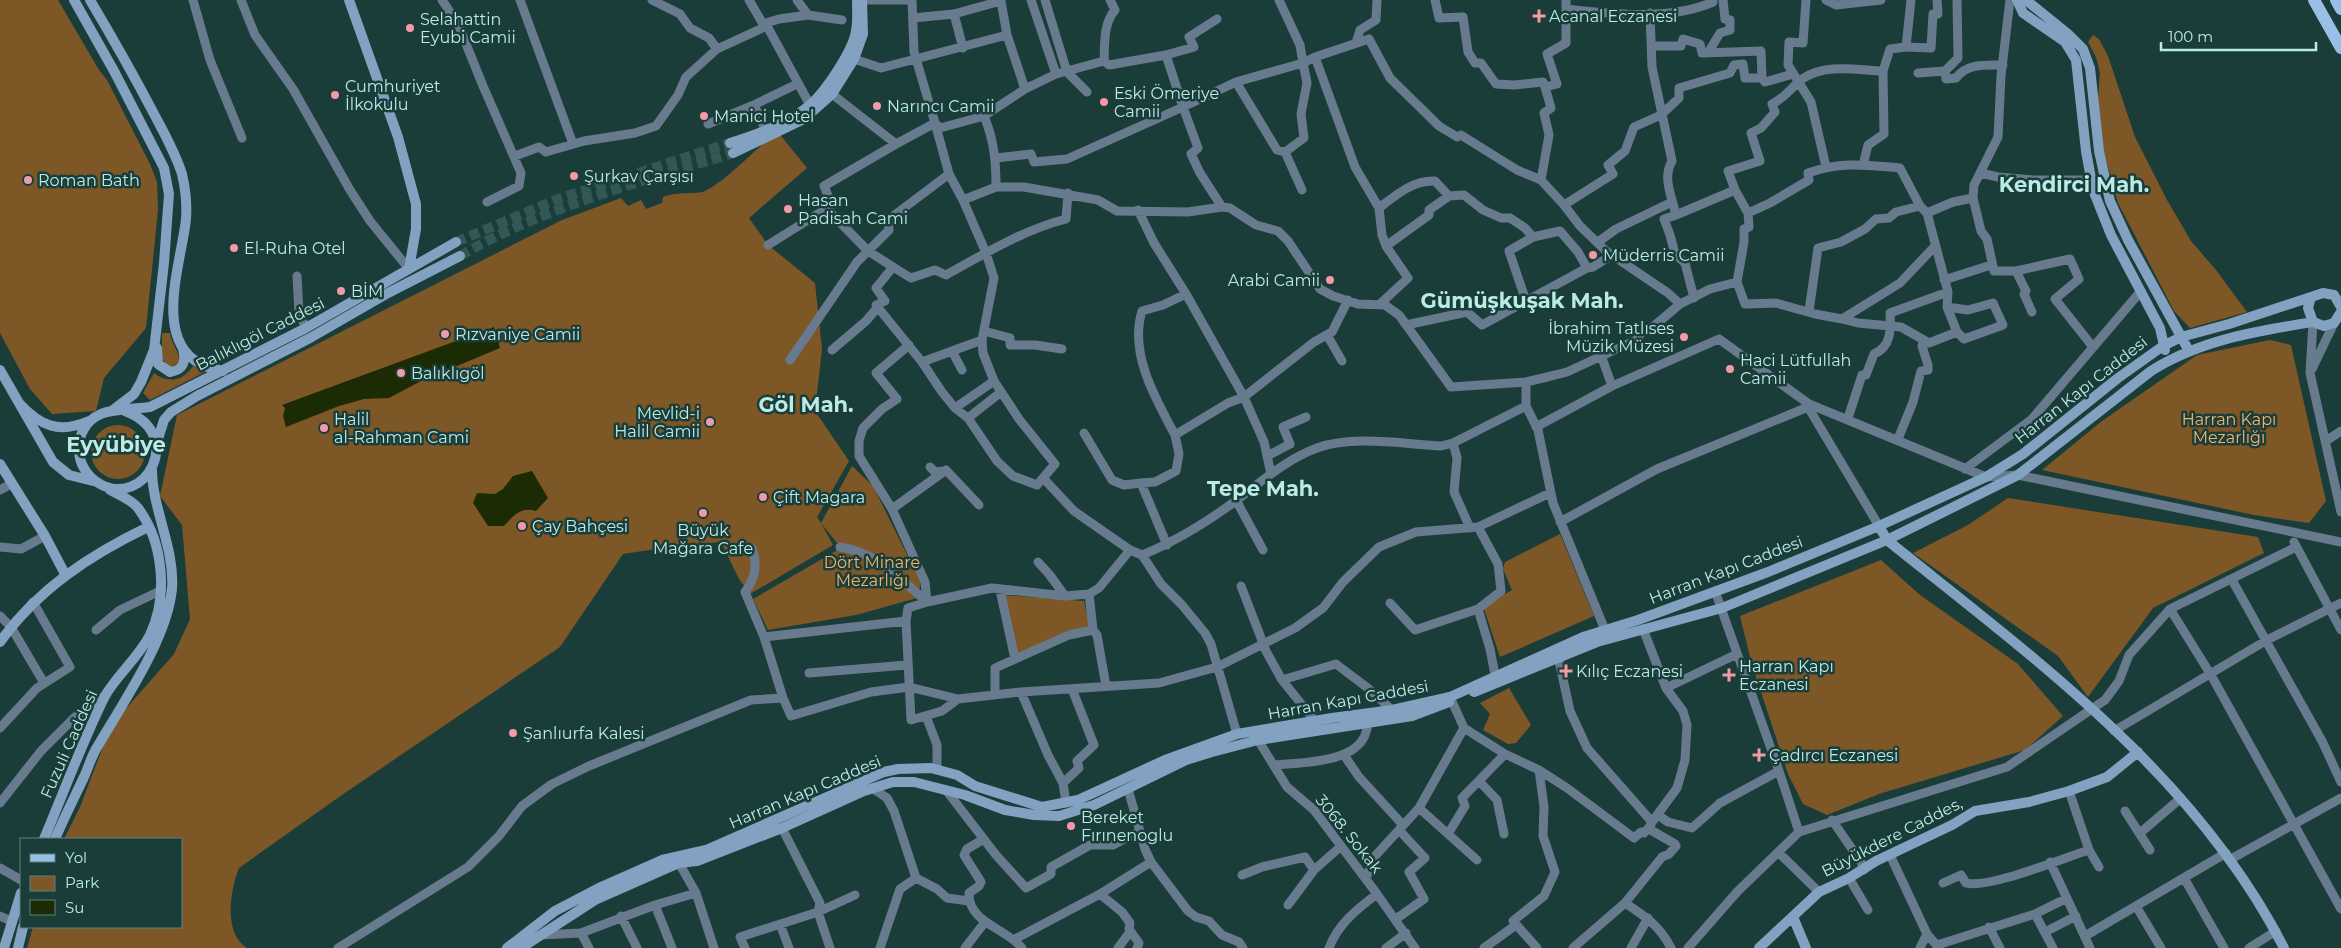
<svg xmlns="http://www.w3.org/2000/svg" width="2341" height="948" font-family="Montserrat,sans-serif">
  <rect width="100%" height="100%" fill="#1a3d3a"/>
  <path fill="#7e5727" d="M0,0H58L99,70L107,80L150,164L157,182L158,210L146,328L104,378L96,411L52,414L30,389L0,333Z
    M2093,35L2099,39L2108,56L2135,137L2167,200L2191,241L2216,270L2247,312L2190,328L2174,311L2118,203L2105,156L2100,128L2098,99L2100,73L2096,57L2088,42Z
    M777,131L807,168L749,218L768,245L815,283L822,349L815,411L849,461L817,517L821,523L852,466L873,486L921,583L917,598L856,615L768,630L753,599L841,548L821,523L833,545L750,594L739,579L721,542L676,546L623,554L560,647L339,797L239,868C230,891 223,933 247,948H27L33,927H181V839H64L80,807L104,744L123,712L174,654L190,619L182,525L160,496L177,415L562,220L621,198L628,206L641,200L646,209L662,203L663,197C677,191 696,195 705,191C727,180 757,148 777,131Z
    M162,333H170C171,344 180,351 179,362L172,367L168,366L162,359Z
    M2270,340L2291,345L2326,501L2309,523L2254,515L2042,470L2102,421L2197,355Z
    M193,366L205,372L150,400L143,393L154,373C168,384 183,381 193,366Z
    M91 452a27 27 0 1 1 54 0a27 27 0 1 1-54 0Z
    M2008,498L2258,537L2264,553L2153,608L2088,697L2058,656L1913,553L1968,525Z
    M1560,534L1594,616L1500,657L1483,606L1512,590L1503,569L1505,562Z
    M1881,560L1920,595L2018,664L2063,716L2025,750L1879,794L1827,815L1803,804L1788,774L1752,665L1740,616Z
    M1003,595L1084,601L1089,626L1057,636L1016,655Z
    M1509,688L1531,725L1516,743L1508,744L1483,730L1490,714L1480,703Z"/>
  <path fill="#1b2b03" d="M494,327L500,348L421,381L389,398L364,399L339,406L286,427L283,416L285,408L282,405Z
    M532,471L548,498L536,511C521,506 513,516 504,526H488L473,503L477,493L495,494L503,489L513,476Z"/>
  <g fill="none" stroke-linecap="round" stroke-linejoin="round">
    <path stroke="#325754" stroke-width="10" stroke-dasharray="10 5" stroke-linecap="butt" d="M456,242L558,199L730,143
      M460,256C541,208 644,181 733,153"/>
    <path stroke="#687b8e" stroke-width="9" d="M193,0L210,60L242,138
      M241,0L255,35L293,89L350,190L370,221L409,269
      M442,0L458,24L483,86L521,173L519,186L487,202
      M520,0L573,144
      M652,0L680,14L690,28L709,38L717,49
      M749,0L763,24L767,26
      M797,0L808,15L842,20
      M862,0H912
      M1031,0L1056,74
      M1045,0L1067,72L1087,92
      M1110,0L1115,10C1103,24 1105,43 1104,61L1109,65L1166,55
      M1279,0L1300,45L1303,63L1307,83L1301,114L1304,138L1285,152L1277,150L1236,82L1303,63L1315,57L1369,39L1390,78L1439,126L1457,137L1461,135L1517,170L1541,180
      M1435,0L1439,18L1463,17L1468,52L1475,63H1481L1496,84L1514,85L1543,82L1545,87
      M1566,0V9C1612,14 1669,21 1713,2V0
      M1806,0L1803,43L1789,42L1788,65L1811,102L1826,167
      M1826,0L1836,5L1881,0
      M2010,0L2001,76L1998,137L1974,185L1973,198L1981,231L1987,239L1994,271H2016L2070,259L2079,279L2055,299L2093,347
      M1566,9V43L1547,54L1557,84L1545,87L1551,108L1544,113L1549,135L1541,180L1564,205L1580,226L1606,251L1668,293L1680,304
      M1650,13L1652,67L1672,161C1662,178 1672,197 1676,215L1664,219L1670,235L1675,254L1685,263L1694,298
      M954,14L963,48
      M913,18L954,14L1001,1L1007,35L1025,89L1056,74L1104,61
      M763,24L779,19L808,15
      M1356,43L1360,30L1376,20L1377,0
      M1652,46H1681L1683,39L1700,44L1702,53L1761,51L1762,78L1765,82L1793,74
      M1906,47L1931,48L1933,14H1938L1937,0
      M1708,53L1720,33L1730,30V20L1725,19L1723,0
      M1315,57L1355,167L1379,208L1382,235L1386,246L1408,278L1380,304
      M854,59L881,68L1007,35
      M1945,71L1958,58L1957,0
      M1918,73L1945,71L1946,79L1956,78C1967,63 1986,65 2003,65
      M832,94L896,144L935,123L914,52L912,0
      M754,105L797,84
      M984,116C994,140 996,161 996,187
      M935,123L940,128L984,116L1025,89
      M935,123L949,174L963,200
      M708,124L754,105L766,131
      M1285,152L1302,190
      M515,156L539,147L546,152L584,141L635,133L656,126L678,95L686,77L717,49L767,26L810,105
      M996,158L1031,154L1034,162L1067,159L1183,107L1166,55L1194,47L1189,37L1217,19
      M1863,165L1868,145L1884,134L1883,71
      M1981,173L1998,177L2034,180H2091
      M1735,190L1728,171L1760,161L1751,133L1761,128L1775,112L1772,104C1785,98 1791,88 1802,79C1825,63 1857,70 1883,71L1890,49L1906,47L1911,0
      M1564,205L1613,174L1608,165L1625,151L1634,127L1661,115L1679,98V88L1730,73L1734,65L1743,64L1745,78H1762
      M1222,207L1200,173L1191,154L1198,148L1183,107L1236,82
      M1379,208C1396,195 1413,180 1435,181L1449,196
      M827,209L868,251L893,267L876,288L885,301L876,305L922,362L942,392L955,408L968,418L997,461L1013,476L1037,485L1055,464L1019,419L994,381L983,353L982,340L994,278L986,253L963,200L996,187H1024L1098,200L1117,211L1188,212L1222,207L1230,208L1256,225L1278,231L1288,241L1320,289L1333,296L1358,304L1385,305L1399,315L1451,387L1526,382L1543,378L1567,372L1636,340L1643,331L1654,326L1680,304L1710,289L1737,282
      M1138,210L1154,243L1186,294L1244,397L1264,442L1271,474
      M1748,213L1770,203L1809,180L1808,173C1841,161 1866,165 1900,168L1920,206L1927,213L1953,202L1973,198
      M1676,215L1735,190L1748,213L1749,227L1744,229V242L1737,282L1745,304L1776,303L1815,314L1842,319L1900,283L1935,246
      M1598,242L1616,229L1672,202
      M768,245L832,205L824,186L896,144
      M1386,246L1429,215V210L1449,196L1464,195L1483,210L1501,218H1510L1525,228L1533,237L1560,231L1578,252L1587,268
      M893,267L911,278L935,270L946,275C984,254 1023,230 1066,219L1068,193
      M2016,271L2026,291L2024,294L2032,312
      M297,276L299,313L306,328
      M1944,280L1991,265
      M1526,301L1509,251L1533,237
      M1947,307L1968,310L1993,303L2003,325L1964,339L1957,332
      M1809,311L1818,248L1841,242L1865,229L1876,219L1889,218L1896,212L1920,206
      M1842,319L1858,323L1901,327L1929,343L1957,332L1947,307L1948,292L1927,213
      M2313,322L2310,373L2341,512
      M1406,325L1467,312L1482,325L1587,268L1593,267L1612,255
      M984,331L1010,338V345H1035L1062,349
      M1327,335L1342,361
      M832,350L866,321L878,307
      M952,351L962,370
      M1602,358L1612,386
      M790,360L857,262L889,230L888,220L949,174
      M922,362L982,340
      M2312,369L2334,323
      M1809,404L1808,407L1879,526
      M1526,406L1538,430L1553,503L1605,630
      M955,408L994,381
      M968,418L1001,392
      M1848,418L1862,375H1866L1874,354C1891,347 1891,330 1890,313L1948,292
      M1536,427L1612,386L1719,339L1809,404L1986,477L2018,475L2341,542
      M1084,433L1112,480L1124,485L1141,483
      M1175,435C1155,398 1129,353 1142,311L1163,305L1186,294
      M1898,439L1913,402L1921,371L1928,370V365L1922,346L1924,340
      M2326,441L2341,431
      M1453,443L1457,458L1454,492L1470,528
      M1269,455L1290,444L1283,427L1306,417
      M930,467L935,472L944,471
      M1965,469L2032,419L2141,291
      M946,470L979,505
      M1044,479L1074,511L1130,550L1142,555L1161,584L1182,605L1205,633L1211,644L1237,734
      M0,490L11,484
      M1236,500L1263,550
      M892,509L946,470
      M1560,522L1657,469L1808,407
      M1478,527L1498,564L1501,591L1478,609L1490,649L1495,675
      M2294,542L2341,630
      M1167,545L1141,483L1155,482L1176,471L1179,454L1175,435L1228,403L1244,397L1314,342L1332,332L1348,300
      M0,547L21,549L45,536
      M840,547C878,553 899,578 927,602L992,588L1065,596L1089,594L1099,588L1130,550
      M752,548C758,564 755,579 745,592L764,637L783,698L791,716L871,692L909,687L958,699
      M1142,555C1177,541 1207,522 1237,500C1262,481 1287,459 1317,448C1353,435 1403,444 1441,446L1453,443L1526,406V382
      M1038,562L1049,574L1065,596
      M2232,580L2322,741L2341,782
      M1241,586L1266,651L1282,680L1315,721
      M1000,590L1015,659
      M1715,591L1779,771L1799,832L2007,767L2105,700L2119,681L2129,655L2170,609L2296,547
      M1089,594L1093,630L1097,635L1106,686
      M1390,603L1415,630L1478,609
      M2170,609L2211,675L2341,909
      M0,616L11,627L44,683
      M906,621L911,720L942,711L958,699L1021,692L1159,683L1217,667L1295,628L1323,608L1343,582L1379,547L1416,532L1478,527L1550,493
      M1643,629L1666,688L1737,654
      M96,630L120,610L162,590
      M764,637L906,621L908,608L927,602L925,582L892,509L859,456V441L863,428L882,409L897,399L876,373L909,345
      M1558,656L1570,711L1587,748L1652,822L1677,788L1685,760L1687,725L1683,711L1666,688
      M809,673L907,665
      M1282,680L1336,664L1369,689L1392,710
      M1021,692L1048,755L1063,783
      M995,694V668L1069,635L1093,630
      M926,716L937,745V770
      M0,728L37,688L70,667L33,602
      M1464,728L1505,754L1539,770L1544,807L1543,836L1555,872L1544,896L1513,921L1537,948
      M2114,731L2267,640L2341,603
      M1258,740L1287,787L1314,810L1377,894L1415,948
      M1344,755L1359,777L1403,825
      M1274,765C1299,763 1349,763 1363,739C1366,735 1367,728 1368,724
      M1539,770L1567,788L1634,838L1641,832L1644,833L1651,825
      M1479,781L1497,800L1504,834
      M872,788L887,798L894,811L916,878L900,889L880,948
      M1128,789L1145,849L1151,862L1188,911L1196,917L1209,921L1222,935L1239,942L1243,948
      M946,790L996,855L1026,888L1051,874V867L1090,845H1113L1140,831
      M2069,791L2089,850L2099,867
      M0,803L41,751L74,718L106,695
      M1066,803L1063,783L1079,768L1077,761L1094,745L1072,689
      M1419,808L1477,860
      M2125,811L2150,850
      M1658,815L1668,822L1692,828L1720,803L1779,771
      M1832,820L1861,862L1864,870
      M782,828L820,903L818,912L830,948
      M1649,829L1675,844L1676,846L1669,854L1662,857L1625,903C1645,916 1660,926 1671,948
      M2140,833L2181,798
      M1448,834L1465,806L1462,798L1505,754
      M984,839L967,849L964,855L981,882L979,886L969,893C968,923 1006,928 1022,948
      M1779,853L1819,892
      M1890,855L1927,934L1939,948
      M2231,859L2341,798
      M2050,862L2090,948
      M679,863L696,893L714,948
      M0,868L21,880
      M1242,875L1262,867L1305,857L1314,870
      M916,878L937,889L947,898L969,901
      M1366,878L1376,855L1419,808L1464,728L1450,697
      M1849,878L1868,910
      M2184,878L2224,948
      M1943,883L1961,875L1966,883C1989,889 2063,858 2089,850
      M1100,894L1122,912L1130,923L1129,929L1139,943L1137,948
      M655,905L672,948
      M1288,905L1314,870L1340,847
      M2136,906L2161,948
      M2035,914L2053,948
      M0,916L11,921
      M621,916L637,948
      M1396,919L1424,899L1409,872L1425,858L1399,830
      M780,924L789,948
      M1989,927L2000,948
      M2045,932L2076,916
      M581,933L589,948
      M540,935L581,933L655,905L696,893
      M2085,936L2226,853
      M1015,939L1100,894L1151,862
      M1937,945L2035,914L2067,898
      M338,948L468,867L499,836L522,806L552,784L589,766L751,700L783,698
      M745,948L740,937L818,912L855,895
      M965,948L985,922
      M1118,948L1130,932
      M1329,948C1338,924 1357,909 1377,894
      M1386,948L1406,933
      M1484,948L1516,925
      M1573,948L1625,903
      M1631,948L1648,918
      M1688,948L1737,892L1799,832
      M1920,948L1927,934
      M2249,948L2276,931"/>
    <path stroke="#83a1c0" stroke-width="10" d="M74,0L114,71L164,168L169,194L164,263L154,350L141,382L134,394L113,410
      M90,0C112,37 133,74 153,112C164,133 175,152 182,174C185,187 187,206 186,219C182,260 152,340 201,364C207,368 216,369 223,371
      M349,0L398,137L416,204V229L409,269
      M2017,0L2023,13L2065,42L2076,60L2086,151L2093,190L2111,235L2160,328L2165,350
      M2026,0L2069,35L2083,49L2090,68L2099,151L2110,201L2128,240L2189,351
      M730,143C758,134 787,124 810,105C825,92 853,51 856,31C858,21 857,10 857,0
      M733,153L804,119L832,94L854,59L863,34L862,0
      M2341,307L2334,295L2323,293L2311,297L2308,308L2313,322L2324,326L2334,323L2341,312
      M157,348L158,364L170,372C184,370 186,361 183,349
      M0,370L19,403
      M125,411C187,434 145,509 100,484C72,469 71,427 101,414C112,409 136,409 150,407L306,328L456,242
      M89,421C59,434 40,426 19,403L53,462L69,475L93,481
      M157,442L164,420L171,412L197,396L310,338L388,293L460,256
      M0,464L45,536L65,574
      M1879,526L1887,540C2035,659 2196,775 2284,948
      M0,642C38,589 90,555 148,527
      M1474,692L1597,642L1722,608L1887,540L2018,475L2151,371C2200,340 2257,331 2313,322
      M44,839C64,792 82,742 105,696C117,675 138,658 150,635C168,597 164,543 138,508C132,500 119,495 110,490
      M55,839C64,818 74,798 84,777C88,768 91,758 96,749C122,704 167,640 172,589C175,548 152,509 152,469
      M1793,917L1806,948
      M4,948L21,893
      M18,948L23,927
      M507,948L555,911L601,887L662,860L706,850L884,772L898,769L931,768L957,775L975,786L1042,807L1078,800L1165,760L1237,734L1332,718L1392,710L1450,697L1583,637L1638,620L1768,572L1879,526L1986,477L2023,454L2118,378L2163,346L2181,337L2229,324L2311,297
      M521,948L595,900L679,863L697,861L782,828L864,791L893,782H914L965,795L1005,810L1034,815L1059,816L1094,805L1186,760L1212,752L1258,740L1412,716L1449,702
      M1759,948L1819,892L1849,878L1876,861L1952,825L1975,811L2029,802L2069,791L2107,777L2138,752"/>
    <path stroke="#98bfe6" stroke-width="12" d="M2314,0L2341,48
      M2336,0L2341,9"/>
  </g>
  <g fill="#f39aa9" stroke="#1a3d3a" stroke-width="2">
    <path d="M1536.5 8.5h5v5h5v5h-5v5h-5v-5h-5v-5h5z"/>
    <circle cx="410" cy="28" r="5"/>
    <circle cx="335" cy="95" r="5"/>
    <circle cx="1104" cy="102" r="5"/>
    <circle cx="877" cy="106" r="5"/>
    <circle cx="704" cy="116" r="5"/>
    <circle cx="574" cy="176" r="5"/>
    <circle cx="28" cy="180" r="5"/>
    <circle cx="788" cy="209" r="5"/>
    <circle cx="234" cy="248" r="5"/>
    <circle cx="1593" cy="255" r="5"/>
    <circle cx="1330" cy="280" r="5"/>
    <circle cx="341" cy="291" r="5"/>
    <circle cx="445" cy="334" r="5"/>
    <circle cx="1684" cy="337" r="5"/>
    <circle cx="1730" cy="369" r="5"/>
    <circle cx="401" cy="373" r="5"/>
    <circle cx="710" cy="422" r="5"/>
    <circle cx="324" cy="428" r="5"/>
    <circle cx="763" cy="497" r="5"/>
    <circle cx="703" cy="513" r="5"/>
    <circle cx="522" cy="526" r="5"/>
    <path d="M1563.5 663.5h5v5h5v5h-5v5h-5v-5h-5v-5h5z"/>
    <path d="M1726.5 667.5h5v5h5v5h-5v5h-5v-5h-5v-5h5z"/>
    <circle cx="513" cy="733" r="5"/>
    <path d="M1756.5 747.5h5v5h5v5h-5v5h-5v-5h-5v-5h5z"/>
    <circle cx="1071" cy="826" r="5"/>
  </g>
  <g text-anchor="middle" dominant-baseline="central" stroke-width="5" stroke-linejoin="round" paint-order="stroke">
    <g font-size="16" fill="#baebe6" stroke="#1a3d3a" text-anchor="start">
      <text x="1549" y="16">Acanal Eczanesi</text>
      <text x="420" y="19">Selahattin<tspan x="420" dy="18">Eyubi Camii</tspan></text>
      <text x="345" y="86">Cumhuriyet<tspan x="345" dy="18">İlkokulu</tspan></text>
      <text x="1114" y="93">Eski Ömeriye<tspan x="1114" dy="18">Camii</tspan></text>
      <text x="887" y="106">Narıncı Camii</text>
      <text x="714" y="116">Manici Hotel</text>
      <text x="584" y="176">Şurkav Çarşısı</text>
      <text x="38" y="180">Roman Bath</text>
      <text x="798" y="200">Hasan<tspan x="798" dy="18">Padisah Cami</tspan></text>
      <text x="244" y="248">El-Ruha Otel</text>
      <text x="1603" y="255">Müderris Camii</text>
      <text x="1320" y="280" text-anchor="end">Arabi Camii</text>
      <text x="351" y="291">BİM</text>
      <text x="1674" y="328" text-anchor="end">İbrahim Tatlıses<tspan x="1674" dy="18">Müzik Müzesi</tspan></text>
      <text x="455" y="334">Rızvaniye Camii</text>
      <text x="1740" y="360">Haci Lütfullah<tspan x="1740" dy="18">Camii</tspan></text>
      <text x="411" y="373">Balıklıgöl</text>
      <text x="700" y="413" text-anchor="end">Mevlid-i<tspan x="700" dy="18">Halil Camii</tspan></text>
      <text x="334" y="419">Halil<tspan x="334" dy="18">al-Rahman Cami</tspan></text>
      <text x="773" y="497">Çift Magara</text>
      <text x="532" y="526">Çay Bahçesi</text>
      <text x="703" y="530" text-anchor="middle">Büyük<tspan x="703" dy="18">Mağara Cafe</tspan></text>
      <text x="1739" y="666">Harran Kapı<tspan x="1739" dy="18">Eczanesi</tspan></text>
      <text x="1576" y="671">Kılıç Eczanesi</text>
      <text x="523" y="733">Şanlıurfa Kalesi</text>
      <text x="1769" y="755">Çadırcı Eczanesi</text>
      <text x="1081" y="817">Bereket<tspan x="1081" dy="18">Fırınenoglu</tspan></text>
    </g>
    <g font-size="16" fill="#baebe6" stroke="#1a3d3a">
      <text transform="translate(260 334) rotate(-27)">Balıklıgöl Caddesi</text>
      <text transform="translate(2081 390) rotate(-38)">Harran Kapı Caddesi</text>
      <text transform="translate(1726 570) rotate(-21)">Harran Kapı Caddesi</text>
      <text transform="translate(1348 700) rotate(-10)">Harran Kapı Caddesi</text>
      <text transform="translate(69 744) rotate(-66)">Fuzuli Caddesi</text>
      <text transform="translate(805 792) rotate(-23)">Harran Kapı Caddesi</text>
      <text transform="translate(1349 834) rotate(51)">3068. Sokak</text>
      <text transform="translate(1892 837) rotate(-27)">Büyükdere Caddes,</text>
    </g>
    <g font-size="16" fill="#f2b46f" stroke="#1a3d3a">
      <text x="2229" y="419">Harran Kapı<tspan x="2229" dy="18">Mezarlığı</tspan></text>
      <text x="872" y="562">Dört Minare<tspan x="872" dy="18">Mezarlığı</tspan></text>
    </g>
    <g font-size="21" font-weight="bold" fill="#baebe6" stroke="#1a3d3a">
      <text x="2074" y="184">Kendirci Mah.</text>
      <text x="1522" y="300">Gümüşkuşak Mah.</text>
      <text x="806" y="404">Göl Mah.</text>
      <text x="116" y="444">Eyyübiye</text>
      <text x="1263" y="488">Tepe Mah.</text>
    </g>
  </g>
  <rect x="20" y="838" width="162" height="90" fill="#1a3d3a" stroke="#5a837f"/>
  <rect x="30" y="854" width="25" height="8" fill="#98bfe6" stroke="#5a837f"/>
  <text x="65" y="863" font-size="15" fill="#baebe6">Yol</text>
  <rect x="30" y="876" width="25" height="15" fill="#7e5727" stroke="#5a837f"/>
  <text x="65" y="888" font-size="15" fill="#baebe6">Park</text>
  <rect x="30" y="900" width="25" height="15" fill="#1b2b03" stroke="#5a837f"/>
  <text x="65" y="913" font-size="15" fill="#baebe6">Su</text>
  <path d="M2161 42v8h155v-8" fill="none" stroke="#baebe6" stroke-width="2.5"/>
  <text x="2168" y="42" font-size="15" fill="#baebe6" stroke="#1a3d3a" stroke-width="4" paint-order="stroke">100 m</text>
</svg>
